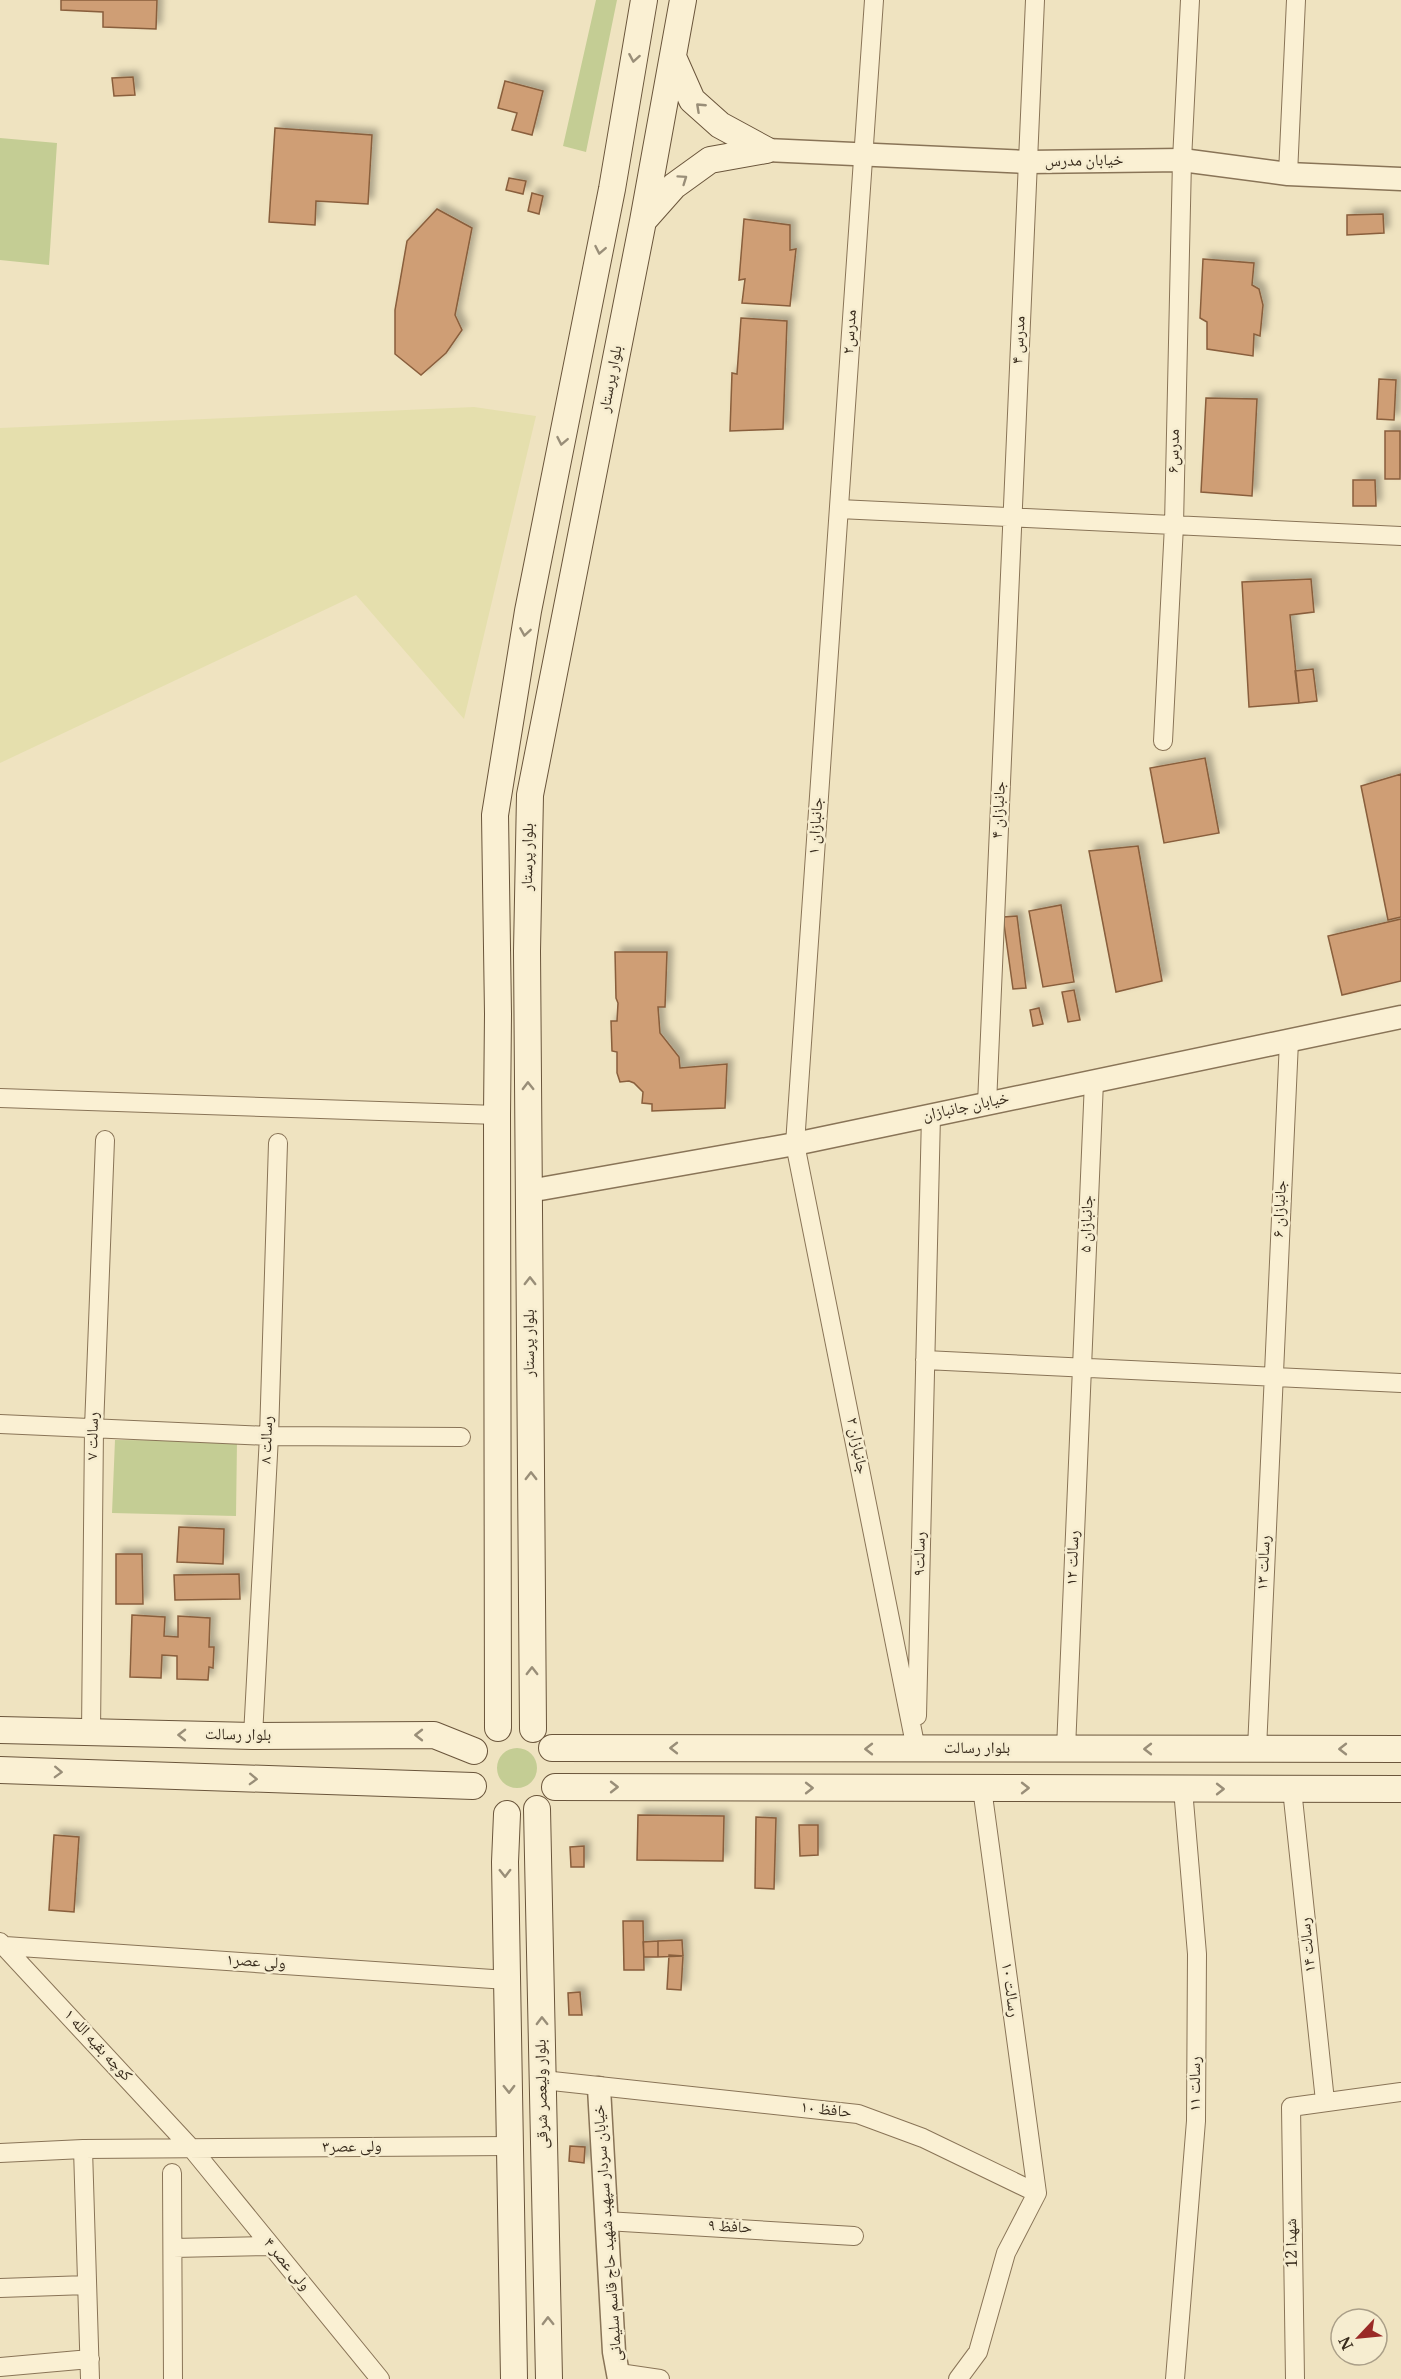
<svg xmlns="http://www.w3.org/2000/svg" width="1401" height="2379" font-family="Georgia,'Noto Naskh Arabic',serif">
  <defs>
    <filter id="shadow"><feDropShadow dx="5.5" dy="-5.5" stdDeviation="3" flood-color="#0004"/></filter>
  </defs>
  <rect width="100%" height="100%" fill="#efe3c0"/>
  <path fill="#e5dfad" d="M474,407L536,416L464,719L356,595L0,763V428Z"/>
  <path fill="#c4cd94" d="M596,0H617L586,152L563,146Z
    M0,138L57,143L49,265L0,260Z
    M115,1440L237,1441L236,1516L112,1513Z
    M497 1768a20 20 0 1 1 40 0a20 20 0 1 1-40 0Z"/>
  <path fill="#cf9e74" stroke="#895e3c" stroke-width="1.5" filter="url(#shadow)" d="M61,0H157L156,29L103,27V12L61,10Z
    M133,77L135,95L114,96L112,78Z
    M505,81L543,91L532,135L512,130L517,113L498,108Z
    M275,128L372,135L368,204L316,201L315,225L269,222Z
    M509,178L526,181L523,194L506,190Z
    M532,193L543,196L539,214L528,211Z
    M437,209L472,228L455,315L462,330L446,353L421,375L395,354V310L407,241Z
    M1383,214L1384,233L1347,235V215Z
    M744,219L790,225V250L796,249L790,306L742,303L745,279L739,280Z
    M1203,259L1254,263L1252,285L1259,289L1263,305L1260,336L1254,334L1253,356L1207,349V322L1200,318Z
    M741,318L787,321L783,429L730,431L732,373L737,374Z
    M1379,379L1396,380L1394,420L1377,419Z
    M1206,398L1257,399L1252,496L1201,492Z
    M1385,431H1400V479H1385Z
    M1353,480H1375L1376,506H1353Z
    M1311,579L1314,612L1290,615L1299,703L1249,707L1242,582Z
    M1313,669L1317,701L1299,703L1295,671Z
    M1205,758L1219,833L1164,843L1150,768Z
    M1401,774V917L1388,920L1361,786Z
    M1138,846L1162,981L1116,992L1089,851Z
    M1061,905L1074,982L1043,987L1029,911Z
    M1017,916L1026,988L1013,989L1003,917Z
    M1401,919V981L1342,995L1328,936Z
    M615,952H667L665,1007H658L660,1033L679,1057L680,1068L727,1064L725,1108L652,1111V1104L642,1103L643,1092L634,1083L629,1081L620,1082L617,1073V1052L612,1051L611,1021H617L618,1003L616,998Z
    M1074,990L1080,1020L1068,1022L1062,992Z
    M1039,1008L1043,1024L1033,1026L1030,1010Z
    M179,1527L224,1529L223,1564L177,1562Z
    M116,1554H142L143,1604H116Z
    M239,1574L240,1599L175,1600L174,1575Z
    M132,1615L165,1617L164,1636L178,1637V1616L210,1618L209,1647H214L213,1668L209,1667L208,1680L177,1679V1656L162,1655L161,1678L130,1677Z
    M638,1815L724,1816L723,1861L637,1860Z
    M756,1817L776,1818L774,1889L755,1888Z
    M799,1825H818V1855L800,1856Z
    M54,1835L79,1837L74,1912L49,1910Z
    M584,1846V1867H571L570,1847Z
    M623,1921H643L644,1970H624Z
    M682,1940L683,1956L658,1957V1941Z
    M658,1941V1957H644L643,1942Z
    M669,1955L683,1956L681,1990L667,1989Z
    M580,1992L582,2015H569L568,1993Z
    M570,2146L585,2147L584,2163L569,2161Z"/>
  <g fill="none" stroke-linecap="round" stroke-linejoin="round">
    <g stroke="#897457" stroke-width="20">
      <path id="minor" d="M874,0L795,1144L916,1749
        M1288,174L1296,0
        M839,509L1401,536
        M1163,741L1174,525L1182,160L1190,0
        M0,1098L497,1115
        M987,1104L1035,0
        M925,1360L1401,1383
        M0,1424L269,1436L461,1437
        M917,1716L931,1115
        M91,1733L94,1428L105,1140
        M253,1736L269,1436L278,1143
        M1066,1749L1094,1081
        M1257,1749L1289,1041
        M982,1788L1037,2193
        M1292,1789L1325,2101
        M0,1942L193,2150L380,2379
        M5,1946L507,1980
        M543,2080L858,2114L923,2138L1037,2193
        M83,2149L90,2379
        M0,2153L83,2149L510,2146
        M172,2173L173,2379
        M606,2221L854,2236
        M173,2248L270,2246
        M0,2288L87,2285
        M0,2367L90,2359
        M619,2373L660,2379
        M958,2379L978,2352L1006,2253L1037,2193
        M1175,2379L1196,2121L1197,1954L1183,1789
        M1295,2379L1291,2107L1401,2092"/>
    </g>
    <g stroke="#897457" stroke-width="25">
      <path id="tertiary" d="M766,150L1028,162L1182,160L1288,174L1401,179
        M529,1191L795,1144L1401,1017
        M599,2088L614,2352L619,2379"/>
    </g>
    <g stroke="#6a553b" stroke-width="28">
      <path id="secondary" d="M673,57L692,100L720,125L766,150
        M643,221L674,186L710,160L766,150
        M498,1728L497,1115L498,1014L495,815L528,611L612,189L644,0
        M533,1729L527,951L530,795L643,221L683,0
        M0,1730L253,1736L434,1735L474,1751
        M552,1748L1401,1749
        M0,1770L473,1786
        M555,1787L1401,1789
        M537,1809L549,2379
        M507,1814L505,1862L514,2379"/>
    </g>
    <use href="#minor" stroke="#faf0d3" stroke-width="18"/>
    <use href="#tertiary" stroke="#faf0d3" stroke-width="22"/>
    <use href="#secondary" stroke="#faf0d3" stroke-width="26"/>
  </g>
  <defs><path id="oneway-chevron" d="M-2-3.5L2.5 0L-2 3.5" fill="none" stroke-width="1.6" stroke-linecap="round" stroke-linejoin="round" transform="scale(1.5)"/></defs>
  <g stroke="#998e78">
    <use href="#oneway-chevron" transform="translate(634 58) rotate(100)"/>
    <use href="#oneway-chevron" transform="translate(700 107) rotate(-137)"/>
    <use href="#oneway-chevron" transform="translate(683 179) rotate(-35)"/>
    <use href="#oneway-chevron" transform="translate(600 250) rotate(101)"/>
    <use href="#oneway-chevron" transform="translate(562 441) rotate(101)"/>
    <use href="#oneway-chevron" transform="translate(525 632) rotate(99)"/>
    <use href="#oneway-chevron" transform="translate(528 1086) rotate(-91)"/>
    <use href="#oneway-chevron" transform="translate(530 1281) rotate(-90)"/>
    <use href="#oneway-chevron" transform="translate(531 1476) rotate(-90)"/>
    <use href="#oneway-chevron" transform="translate(532 1671) rotate(-90)"/>
    <use href="#oneway-chevron" transform="translate(182 1735) rotate(-179)"/>
    <use href="#oneway-chevron" transform="translate(419 1735) rotate(180)"/>
    <use href="#oneway-chevron" transform="translate(674 1748) rotate(-180)"/>
    <use href="#oneway-chevron" transform="translate(869 1749) rotate(-180)"/>
    <use href="#oneway-chevron" transform="translate(1148 1749) rotate(-180)"/>
    <use href="#oneway-chevron" transform="translate(1343 1749) rotate(-180)"/>
    <use href="#oneway-chevron" transform="translate(58 1772) rotate(2)"/>
    <use href="#oneway-chevron" transform="translate(253 1779) rotate(2)"/>
    <use href="#oneway-chevron" transform="translate(614 1787)"/>
    <use href="#oneway-chevron" transform="translate(809 1788)"/>
    <use href="#oneway-chevron" transform="translate(1025 1788)"/>
    <use href="#oneway-chevron" transform="translate(1220 1789)"/>
    <use href="#oneway-chevron" transform="translate(505 1873) rotate(89)"/>
    <use href="#oneway-chevron" transform="translate(542 2021) rotate(-91)"/>
    <use href="#oneway-chevron" transform="translate(509 2089) rotate(89)"/>
    <use href="#oneway-chevron" transform="translate(548 2321) rotate(-91)"/>
  </g>
  <g text-anchor="middle" dominant-baseline="central" stroke-width="5" stroke-linejoin="round" paint-order="stroke">
    <g font-size="16" fill="#382b1c" stroke="#f6edd0">
      <text transform="translate(1084 162) rotate(-1)">خیابان مدرس</text>
      <text transform="translate(851 332) rotate(-86)">مدرس۲</text>
      <text transform="translate(1020 340) rotate(-87)">مدرس ۴</text>
      <text transform="translate(612 379) rotate(-79)">بلوار پرستار</text>
      <text transform="translate(1175 451) rotate(-89)">مدرس۶</text>
      <text transform="translate(1000 810) rotate(-87)">جانبازان ۴</text>
      <text transform="translate(817 826) rotate(-86)">جانبازان ۱</text>
      <text transform="translate(529 857) rotate(-89)">بلوار پرستار</text>
      <text transform="translate(966 1108) rotate(-12)">خیابان جانبازان</text>
      <text transform="translate(1281 1209) rotate(-87)">جانبازان ۶</text>
      <text transform="translate(1088 1224) rotate(-88)">جانبازان ۵</text>
      <text transform="translate(530 1343) rotate(-90)">بلوار پرستار</text>
      <text transform="translate(94 1436) rotate(-89)">رسالت ۷</text>
      <text transform="translate(268 1440) rotate(-88)">رسالت ۸</text>
      <text transform="translate(856 1446) rotate(79)">جانبازان ۲</text>
      <text transform="translate(921 1554) rotate(-89)">رسالت۹</text>
      <text transform="translate(1074 1558) rotate(-88)">رسالت ۱۲</text>
      <text transform="translate(1265 1563) rotate(-87)">رسالت ۱۳</text>
      <text transform="translate(238 1736) rotate(1)">بلوار رسالت</text>
      <text x="977" y="1749">بلوار رسالت</text>
      <text transform="translate(1309 1945) rotate(-96)">رسالت ۱۴</text>
      <text transform="translate(256 1963) rotate(4)">ولی عصر۱</text>
      <text transform="translate(1009 1990) rotate(82)">رسالت ۱۰</text>
      <text transform="translate(97 2046) rotate(47)">کوچه بقیه الله ۱</text>
      <text transform="translate(1196 2084) rotate(-90)">رسالت ۱۱</text>
      <text transform="translate(543 2094) rotate(-91)">بلوار ولیعصر شرقی</text>
      <text transform="translate(826 2111) rotate(6)">حافظ ۱۰</text>
      <text transform="translate(352 2148) rotate(-1)">ولی عصر۳</text>
      <text transform="translate(730 2228) rotate(3)">حافظ ۹</text>
      <text transform="translate(609 2233) rotate(-94)">خیابان سردار سپهبد شهید حاج قاسم سلیمانی</text>
      <text transform="translate(1293 2243) rotate(-91)">شهدا 12</text>
      <text transform="translate(286 2265) rotate(50)">ولی عصر ۴</text>
    </g>
  </g>
  <g transform="translate(1359 2337) rotate(244)"><circle r="28" fill="#f6edd0" stroke="#aa9f88" stroke-width="1.5"/>
  <path d="M0-4.5L10 22L0 15L-10 22Z" fill="#9a2a26"/>
  <text y="-9" font-size="16" font-weight="bold" text-anchor="middle" fill="#382b1c">N</text>
  </g>
</svg>
